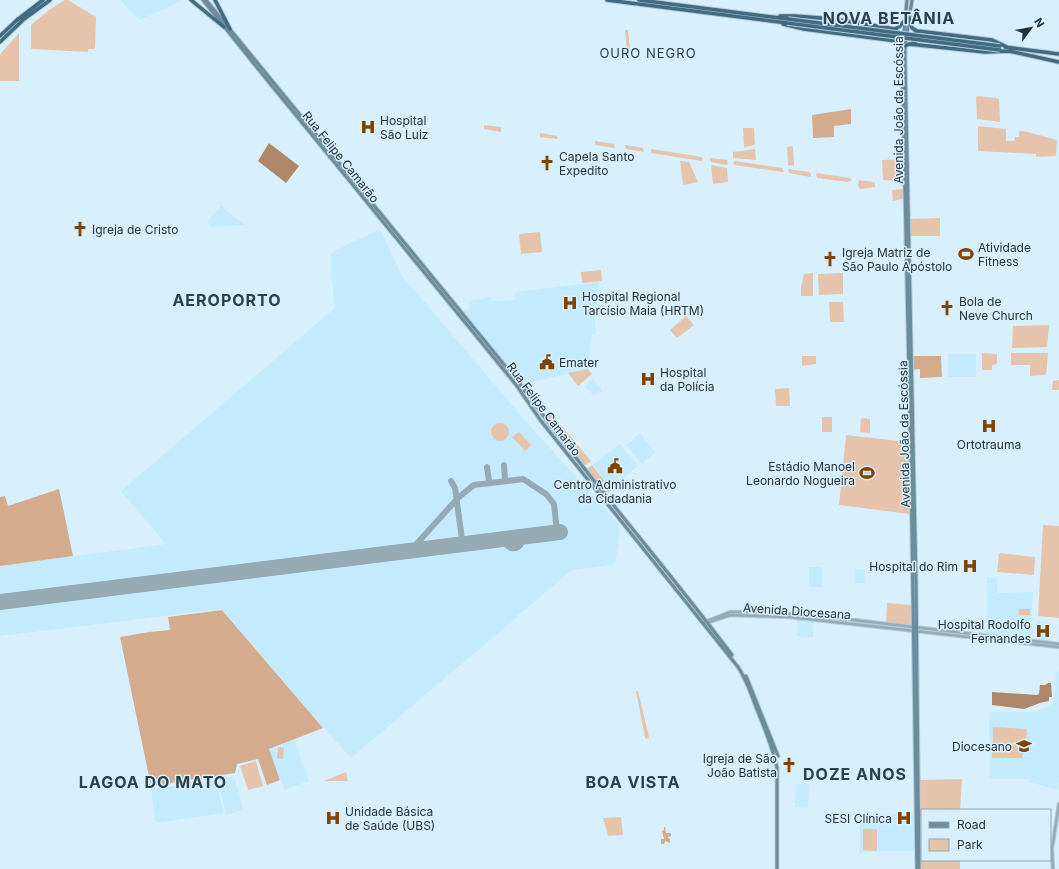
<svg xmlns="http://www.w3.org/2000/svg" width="1059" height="869" font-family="Inter,sans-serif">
  <rect width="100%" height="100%" fill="#d8f0fd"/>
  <path fill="#c4eafe" d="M120,0H180L181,1L140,20L131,12Z
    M221,206L245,225L212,227L207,222Z
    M380,229L404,280L417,293L522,417L619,524L620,531L615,564L575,570L568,573L521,613L520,612L517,615L518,616L351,758L307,709L222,609L0,636V566L166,544L121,491L335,308L331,270V255L334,251Z
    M599,282L595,318L596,334L592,335L588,369L523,384L463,310L470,309L469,301L491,297L492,301L515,300L514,292Z
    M948,354H976V377H948Z
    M593,379L602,391L598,394L596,393L593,395L585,386Z
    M640,433L655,452L642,464L626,445Z
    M620,444L638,466L612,488L593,465Z
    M809,567H822V587H809Z
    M855,569L865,570V583H855Z
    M987,577L998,578L997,593L1033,592L1030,639L987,634Z
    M797,619L813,620V637L797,636Z
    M1038,621L1049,622L1048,641L1037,640Z
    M1056,671L1059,672V782L1057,790L1030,782V779H990L989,712H1035L1054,703Z
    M294,740L309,781L285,790L269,750Z
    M234,776L243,810L226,815L217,779Z
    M216,780L224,813L156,823L151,789Z
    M796,784H809L808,808L795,807Z
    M860,814L913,815L914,851L860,852Z"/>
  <path fill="#e5c4ab" d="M65,0H68L96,17L95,49H88V52L31,49V25L49,10Z
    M625,30H628L630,50L629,51H627Z
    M19,33V81H0V54Z
    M977,96L997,98L999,99L1000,122L977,119L976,98Z
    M484,125L501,127V132L484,129Z
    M978,126L1006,129V141H1014L1015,137H1019V131L1028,132L1057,140L1056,156L1036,157V154L978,151Z
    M743,128H754L755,145L744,147Z
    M540,133L557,136L558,139L540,137Z
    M595,141L614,144L615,148L595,145Z
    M625,145L643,148L644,152L626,149Z
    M793,146V148L794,166L788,165L787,147Z
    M651,149L702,157V161L651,153Z
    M755,149L756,160L733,158V152Z
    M711,158L727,160L728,164L726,165L711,162L710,159Z
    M902,159V181L883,180L882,160Z
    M680,161L689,162L698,182L683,185Z
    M735,161L782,168L784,171L783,172L734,165L733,163Z
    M711,165L727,168L728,182L713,184Z
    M788,169L809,172L811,174V177L789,173Z
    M817,173L850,178L852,180L849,182L817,178L816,175Z
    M859,180L874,182L875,183V187L860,189L858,186Z
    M903,189V199L893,201L892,190Z
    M940,218V236H910L909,219Z
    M540,232L542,252L521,254L519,234Z
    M601,270L602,281L582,283L581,272Z
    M813,273V296H801V287L804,274Z
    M843,273V294L819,295L818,274Z
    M829,302H843L844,322H830Z
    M686,316L694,325L677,338L670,330Z
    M1049,325L1047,347L1012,348L1013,326Z
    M982,353L997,354V364L992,365V370H982Z
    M1011,353H1048L1046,375L1030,376V365H1011Z
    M802,356H816V364L802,366Z
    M588,369L592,374L578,386L568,373Z
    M1059,380V390H1052L1053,381Z
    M789,388L790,406H776L775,389Z
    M550,412L591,461L584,466L545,415Z
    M822,417H832V432H822Z
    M861,418L870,419V433L860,432Z
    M491 432a9 9 0 1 1 18 0a9 9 0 1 1-18 0Z
    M519,432L531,445L525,451L512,437Z
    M846,435L908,442L909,514L839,505Z
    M592,465L612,490L606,494L587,469Z
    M1043,525L1059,526V618L1038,616Z
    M999,553L1035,557L1034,575L997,572Z
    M887,603L911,605V625L886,622Z
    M1019,609H1030V615H1019Z
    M636,691H638L649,737L648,739L645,738Z
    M993,727L1026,729L1027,732L1022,758H992Z
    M278,747L284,748L283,759L277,758Z
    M256,761L263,786L248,790L240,766Z
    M346,772L348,781H324Z
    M962,779L960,810H922V860H960V869H920V780Z
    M621,817L623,835L608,836L603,818Z
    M863,829H877V851L863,850Z"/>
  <path fill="#d4ab8d" d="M851,109V124L834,126V137L813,138L812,115Z
    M912,356H941L942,377L920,378V369L912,370Z
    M59,489L73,556L0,566V497L5,496L8,506Z
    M222,610L323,728L269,749L280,780L267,785L258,759L237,764L235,773L151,786L120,637L149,632L170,630L168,617Z
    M664,827H665L666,833H671V836L668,837V838L670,839V843L665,841L664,844H661V839H664L662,831L664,830Z"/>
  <path fill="#af886a" d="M269,143L299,166L286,183L258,161Z
    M1048,683H1051L1052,697H1049V701L1040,703L1024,709L992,705V692L1037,695L1039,694L1040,685H1045Z"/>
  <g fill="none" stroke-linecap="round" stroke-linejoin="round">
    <path stroke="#96aab4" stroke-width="6" d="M504,465L505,479L507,481
      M487,467L489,481L491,483
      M451,481L455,488L462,539L457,545
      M493,540C497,541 500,541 503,542C506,544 508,547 511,548C519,550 523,542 524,536
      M411,550L458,498L470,488L474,485L491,483L523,479L546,494L554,504L557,532"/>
    <path stroke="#96aab4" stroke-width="16" d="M0,602L560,532"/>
    <g stroke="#b4cad6" stroke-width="4.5">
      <path id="tertiary" d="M705,622L730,612H770L854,620L1059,644
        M709,622L730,615L790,617L1059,647
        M1053,869L1052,849L1059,804"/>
    </g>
    <g stroke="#b4cad6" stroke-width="5">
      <path id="secondary" d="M203,0L255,65L517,386L541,421L738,667C746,679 751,693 756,707C764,727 773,747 777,768V869
        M206,0L520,384C587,477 663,563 732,655
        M907,0L902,53L911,468L917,869
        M912,0L905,46V59L916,582L919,869
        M746,676L778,756"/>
    </g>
    <g stroke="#b4cad6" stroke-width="5.5">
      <path id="trunk" d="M191,0L224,27
        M215,0L230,29
        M607,0L787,23
        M639,0L788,19
        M780,16H795L833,19L895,29L900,34L899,40L897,41
        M909,18L912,28L917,31L992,40L1007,47
        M783,24L804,29L897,41L902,45
        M895,29L900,26L905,20
        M0,36L17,20L43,0
        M0,42L24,19L50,0
        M916,44L913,42V36L915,33L919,32
        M905,46L909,44L985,52L1011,51
        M1005,47L1059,54
        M1009,51L1059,62"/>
    </g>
    <use href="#tertiary" stroke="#96abb7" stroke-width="2.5"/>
    <use href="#secondary" stroke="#6c8b9c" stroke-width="3"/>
    <use href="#trunk" stroke="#406b80" stroke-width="3.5"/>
    <g stroke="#b4cad6" stroke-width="5.5" stroke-linecap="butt">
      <path id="trunk-bridge" d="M788,19L1000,46
        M787,23L1000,50"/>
    </g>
    <use href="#trunk-bridge" stroke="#406b80" stroke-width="3.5"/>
  </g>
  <defs>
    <g id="hospital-bare" transform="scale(1.2)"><path d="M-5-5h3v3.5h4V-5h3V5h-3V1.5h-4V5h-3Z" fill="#814400" stroke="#d8f0fd" stroke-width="2.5" paint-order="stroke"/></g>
    <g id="church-bare" transform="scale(1.2)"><path d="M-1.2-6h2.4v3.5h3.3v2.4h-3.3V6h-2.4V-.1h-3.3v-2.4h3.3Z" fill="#814400" stroke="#d8f0fd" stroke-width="2.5" paint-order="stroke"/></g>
    <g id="stadium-bare" transform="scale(1.2)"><path d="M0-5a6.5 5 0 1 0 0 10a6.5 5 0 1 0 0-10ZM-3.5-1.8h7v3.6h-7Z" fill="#814400" stroke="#d8f0fd" stroke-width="2.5" paint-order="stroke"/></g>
    <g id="civic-bare" transform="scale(1.2)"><path d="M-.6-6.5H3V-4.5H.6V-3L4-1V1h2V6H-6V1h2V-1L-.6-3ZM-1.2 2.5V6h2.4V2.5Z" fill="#814400" stroke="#d8f0fd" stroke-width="2.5" paint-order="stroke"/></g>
    <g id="university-bare" transform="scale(1.2)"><path d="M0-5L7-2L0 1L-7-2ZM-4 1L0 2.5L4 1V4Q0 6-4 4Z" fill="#814400" stroke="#d8f0fd" stroke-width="2.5" paint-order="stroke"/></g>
  </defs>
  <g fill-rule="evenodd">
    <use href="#hospital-bare" x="368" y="127"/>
    <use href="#church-bare" x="547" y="163"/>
    <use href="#church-bare" x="80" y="229"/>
    <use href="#stadium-bare" x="966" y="254"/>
    <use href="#church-bare" x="830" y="259"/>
    <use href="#hospital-bare" x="570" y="303"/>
    <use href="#church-bare" x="947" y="308"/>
    <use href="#civic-bare" x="547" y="362"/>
    <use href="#hospital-bare" x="648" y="379"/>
    <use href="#hospital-bare" x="989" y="426"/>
    <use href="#civic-bare" x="615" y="466"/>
    <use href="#stadium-bare" x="867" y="473"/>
    <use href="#hospital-bare" x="970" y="566"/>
    <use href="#hospital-bare" x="1043" y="631"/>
    <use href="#university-bare" x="1024" y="746"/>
    <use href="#church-bare" x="789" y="765"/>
    <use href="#hospital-bare" x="333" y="818"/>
    <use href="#hospital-bare" x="904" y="818"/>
  </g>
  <g text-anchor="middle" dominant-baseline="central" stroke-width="3" stroke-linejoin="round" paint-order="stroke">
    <g font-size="12" fill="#263238" stroke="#d8f0fd">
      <text transform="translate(898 110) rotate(-90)">Avenida João da Escóssia</text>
      <text transform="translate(341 157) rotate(51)">Rua Felipe Camarão</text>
      <text transform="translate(544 409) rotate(53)">Rua Felipe Camarão</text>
      <text transform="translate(904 434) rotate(-91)">Avenida João da Escóssia</text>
      <text transform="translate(797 611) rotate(4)">Avenida Diocesana</text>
    </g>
    <g font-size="12" fill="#263238" stroke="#d8f0fd" text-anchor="start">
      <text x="380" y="120">Hospital<tspan x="380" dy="14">São Luiz</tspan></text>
      <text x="559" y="156">Capela Santo<tspan x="559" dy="14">Expedito</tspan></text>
      <text x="92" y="229">Igreja de Cristo</text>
      <text x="978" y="247">Atividade<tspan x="978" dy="14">Fitness</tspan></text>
      <text x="842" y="252">Igreja Matriz de<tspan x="842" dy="14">São Paulo Apóstolo</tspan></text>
      <text x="582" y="296">Hospital Regional<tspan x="582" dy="14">Tarcísio Maia (HRTM)</tspan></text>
      <text x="959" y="301">Bola de<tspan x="959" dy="14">Neve Church</tspan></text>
      <text x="559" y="362">Emater</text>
      <text x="660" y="372">Hospital<tspan x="660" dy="14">da Polícia</tspan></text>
      <text x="989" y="444" text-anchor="middle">Ortotrauma</text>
      <text x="855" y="466" text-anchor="end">Estádio Manoel<tspan x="855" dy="14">Leonardo Nogueira</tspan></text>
      <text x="615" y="484" text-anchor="middle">Centro Administrativo<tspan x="615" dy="14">da Cidadania</tspan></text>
      <text x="958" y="566" text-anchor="end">Hospital do Rim</text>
      <text x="1031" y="624" text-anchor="end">Hospital Rodolfo<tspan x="1031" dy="14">Fernandes</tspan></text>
      <text x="1012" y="746" text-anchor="end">Diocesano</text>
      <text x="777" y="758" text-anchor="end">Igreja de São<tspan x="777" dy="14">João Batista</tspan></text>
      <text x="345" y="811">Unidade Básica<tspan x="345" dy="14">de Saúde (UBS)</tspan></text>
      <text x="892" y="818" text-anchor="end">SESI Clínica</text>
    </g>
    <g font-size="13" letter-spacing="1" fill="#28414e" stroke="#d8f0fd">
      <text x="648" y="53">OURO NEGRO</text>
    </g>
    <g font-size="16" font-weight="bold" letter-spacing="1" fill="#28414e" stroke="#d8f0fd">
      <text x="889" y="18">NOVA BETÂNIA</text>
      <text x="227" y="300">AEROPORTO</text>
      <text x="855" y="774">DOZE ANOS</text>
      <text x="153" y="782">LAGOA DO MATO</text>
      <text x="633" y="782">BOA VISTA</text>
    </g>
  </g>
  <rect x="921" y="809" width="130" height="52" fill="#d8f0fd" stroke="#91a4ae"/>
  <rect x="929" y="822" width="20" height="6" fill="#6c8b9c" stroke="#91a4ae"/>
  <text x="957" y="829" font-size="12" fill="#263238">Road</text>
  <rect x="929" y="839" width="20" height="12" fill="#e5c4ab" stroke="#91a4ae"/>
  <text x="957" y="849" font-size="12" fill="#263238">Park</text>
  <g transform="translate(1031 28) rotate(58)" stroke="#d8f0fd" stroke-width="3" paint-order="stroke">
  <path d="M0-3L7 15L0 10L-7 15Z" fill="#263238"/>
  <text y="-6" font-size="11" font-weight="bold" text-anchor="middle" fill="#263238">N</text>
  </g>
</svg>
